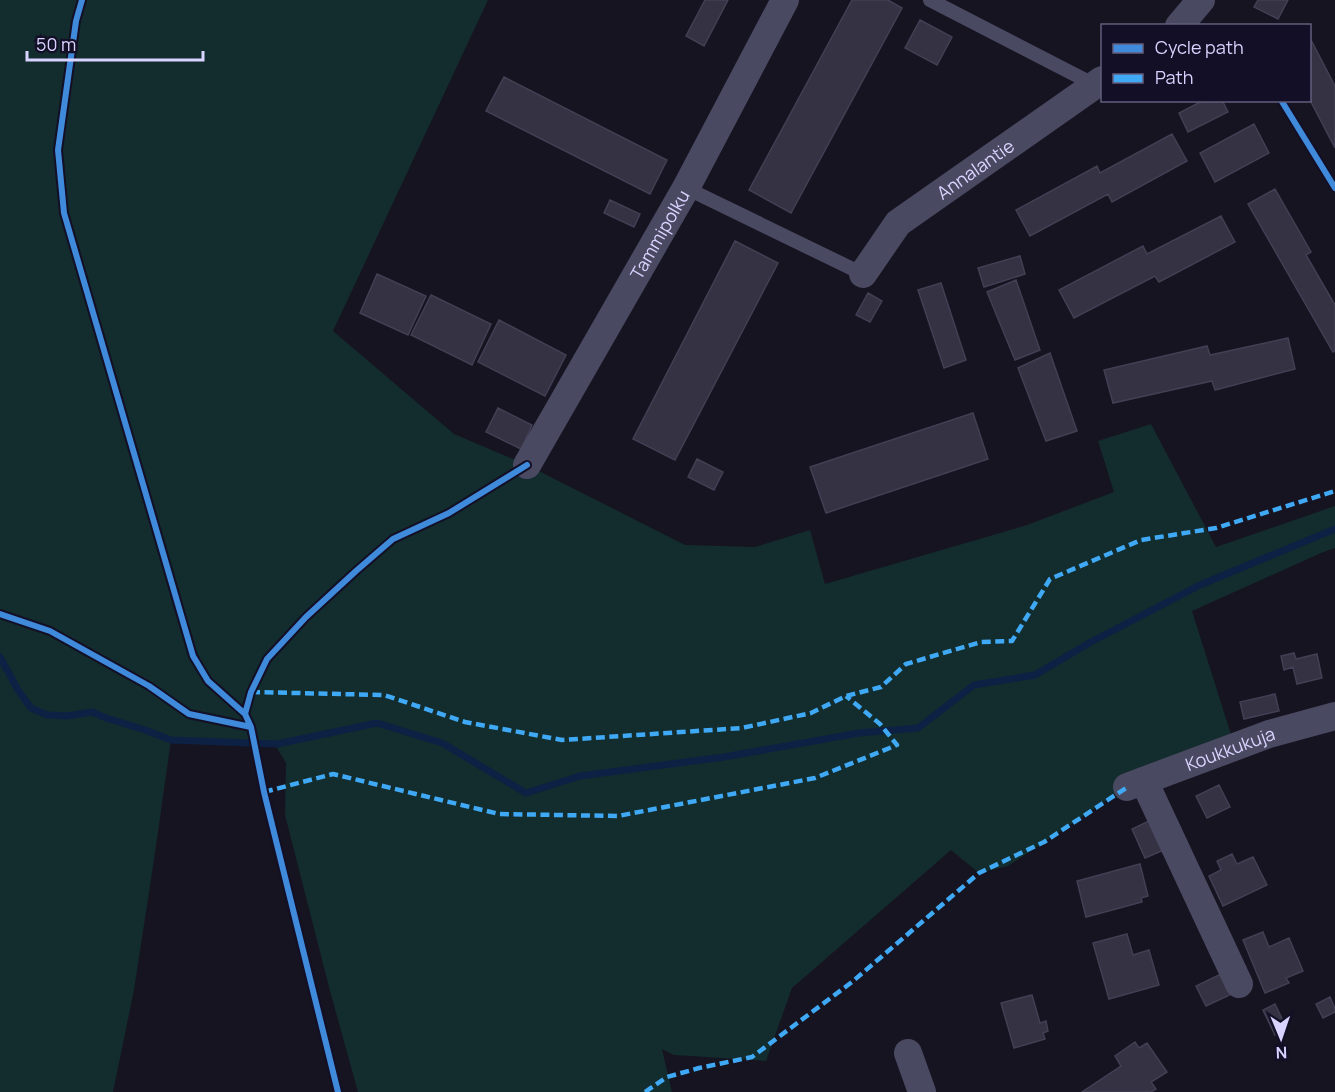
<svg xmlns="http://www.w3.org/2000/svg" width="1335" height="1092" font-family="Manrope,sans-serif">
  <rect width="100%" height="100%" fill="#161421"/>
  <path fill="#132c2d" d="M0,0H488L333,331L454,434L527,465L685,545L755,547L810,530L825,584L1027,525L1114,492L1098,441L1151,424L1216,547L1335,506V548L1321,553L1192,611L1235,747L1126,788L1008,866L979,873L951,850L792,988L766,1061L674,1055L662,1049L672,1092H358L330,991L285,815L286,763L272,740L245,743L171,740L155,853L134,990L113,1092H0Z"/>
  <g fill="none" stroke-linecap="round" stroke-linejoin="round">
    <path stroke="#0d2144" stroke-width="7" d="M0,657L18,690L31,708L47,715L67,716L92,712L106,718L145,730L171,740L277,744L377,723L442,743L526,793L580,776L724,757L859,733L918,728L974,685L1035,675L1091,642L1200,585L1335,529"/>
  </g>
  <path fill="#343243" stroke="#433f54" stroke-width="1.5" d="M705,0H728L704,46L686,36Z
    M852,0H888L902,8L791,213L749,190Z
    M1258,0H1288L1278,19L1254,7Z
    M920,20L952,37L937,65L905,48Z
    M1310,38L1335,86V148L1310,100Z
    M504,77L667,160L650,194L486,111Z
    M1204,100H1222L1228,112L1188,132L1179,113Z
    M1254,124L1269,153L1215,182L1200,153Z
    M1172,134L1187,161L1112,202L1108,194L1030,236L1016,210L1097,166L1100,173Z
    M1275,189L1311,252L1306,255L1335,305V351L1333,352L1248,204Z
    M610,200L640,214L634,227L604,213Z
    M1221,216L1235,242L1159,282L1155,276L1074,318L1059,290L1143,246L1147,254Z
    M735,241L778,263L675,460L633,439Z
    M1020,256L1025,274L984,287L978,268Z
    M377,274L426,296L408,335L360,313Z
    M1016,280L1040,350L1015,360L987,292Z
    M941,283L966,360L944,368L918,290Z
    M868,293L882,301L870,322L856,315Z
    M431,295L491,324L472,365L411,335Z
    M499,320L566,355L545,396L478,362Z
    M1288,338L1295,369L1215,390L1212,381L1113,403L1104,370L1207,346L1210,355Z
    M1050,353L1077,431L1046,441L1018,368Z
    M498,408L532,425L521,449L486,432Z
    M973,413L988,459L826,513L810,467Z
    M697,459L723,472L714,490L688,477Z
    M1294,653L1296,659L1317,654L1322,678L1297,684L1293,667L1284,670L1281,656Z
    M1275,694L1279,711L1244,719L1240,702Z
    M1219,785L1230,807L1207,818L1196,796Z
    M1153,819L1166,849L1145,858L1132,829Z
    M1232,854L1237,864L1253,857L1267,885L1223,906L1209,876L1221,870L1217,861Z
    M1140,864L1148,896L1141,898L1142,902L1086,917L1077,881Z
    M1263,932L1269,947L1289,938L1303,971L1286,978L1289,983L1265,993L1243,940Z
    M1127,934L1133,955L1149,950L1159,985L1109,999L1093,943Z
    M1225,972L1234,993L1206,1006L1196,986Z
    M1032,995L1040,1023L1046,1021L1048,1031L1043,1033L1045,1039L1014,1048L1001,1003Z
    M1330,997L1335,1009V1012L1323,1018L1316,1004Z
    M1275,1004L1287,1029L1275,1035L1263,1010Z
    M1135,1042L1139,1048L1147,1043L1167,1072L1151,1082L1156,1089L1151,1092H1082L1121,1066L1115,1056Z"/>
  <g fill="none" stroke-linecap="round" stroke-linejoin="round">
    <path stroke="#4a4962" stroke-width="14" d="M930,0L1095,85
      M686,188L863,274"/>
    <g stroke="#4a4962" stroke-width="28">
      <path d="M1179,26L1201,0"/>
      <path id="s1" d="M863,274L898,223L1102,80"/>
      <path id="s2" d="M527,465L686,188L785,0"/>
      <path d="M1144,781L1239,984"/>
      <path id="s3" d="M1127,787L1269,734L1335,716"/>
      <path d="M908,1053L922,1092"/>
    </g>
    <path stroke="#3fa9f5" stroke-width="4.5" stroke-dasharray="9 4.5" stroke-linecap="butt" d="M251,692L384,695L465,722L562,740L742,728L811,713L846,696L881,687L906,664L981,642L1012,641L1050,579L1141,540L1216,528L1335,491
      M264,792L333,774L499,814L618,816L815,778L897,745L880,724L846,696
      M645,1092L667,1077L699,1068L752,1057L852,982L979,873L1044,842L1126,788"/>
    <g stroke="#130f26" stroke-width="10">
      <path id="cycleway" d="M82,0L76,21L58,150L64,213L193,656L208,681L245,714L251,727L264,792L338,1092
        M1281,100L1335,188
        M0,614L50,631L149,686L189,714L251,727
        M245,714L251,692L267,659L306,617L356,571L393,539L449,513L527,465"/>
    </g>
    <use href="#cycleway" stroke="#408adc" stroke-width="6"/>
  </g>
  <g text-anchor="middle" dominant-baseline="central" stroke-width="5" stroke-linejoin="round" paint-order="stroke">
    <g font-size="18" fill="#d9d4ff" stroke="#130f26">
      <text stroke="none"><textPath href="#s1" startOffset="156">Annalantie</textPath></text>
      <text stroke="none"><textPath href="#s2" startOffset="266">Tammipolku</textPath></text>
      <text stroke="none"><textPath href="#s3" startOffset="110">Koukkukuja</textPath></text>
    </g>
  </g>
  <rect x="1101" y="24" width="210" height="78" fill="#130f26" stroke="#625e7d" stroke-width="1.5"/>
  <rect x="1113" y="44" width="30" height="9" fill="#408adc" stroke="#625e7d" stroke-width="1.5"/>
  <text x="1155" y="54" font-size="18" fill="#d9d4ff">Cycle path</text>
  <rect x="1113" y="74" width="30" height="9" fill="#3fa9f5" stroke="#625e7d" stroke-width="1.5"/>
  <text x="1155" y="84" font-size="18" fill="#d9d4ff">Path</text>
  <g transform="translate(1281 1038) rotate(178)" stroke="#130f26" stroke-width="4.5" paint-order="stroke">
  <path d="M0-4.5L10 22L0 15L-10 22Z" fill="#d9d4ff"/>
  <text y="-9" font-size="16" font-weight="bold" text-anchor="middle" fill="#d9d4ff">N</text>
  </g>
  <path d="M27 51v9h176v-9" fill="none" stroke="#d9d4ff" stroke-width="3"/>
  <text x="36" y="51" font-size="18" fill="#d9d4ff" stroke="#130f26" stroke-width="4.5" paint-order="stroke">50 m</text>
</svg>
